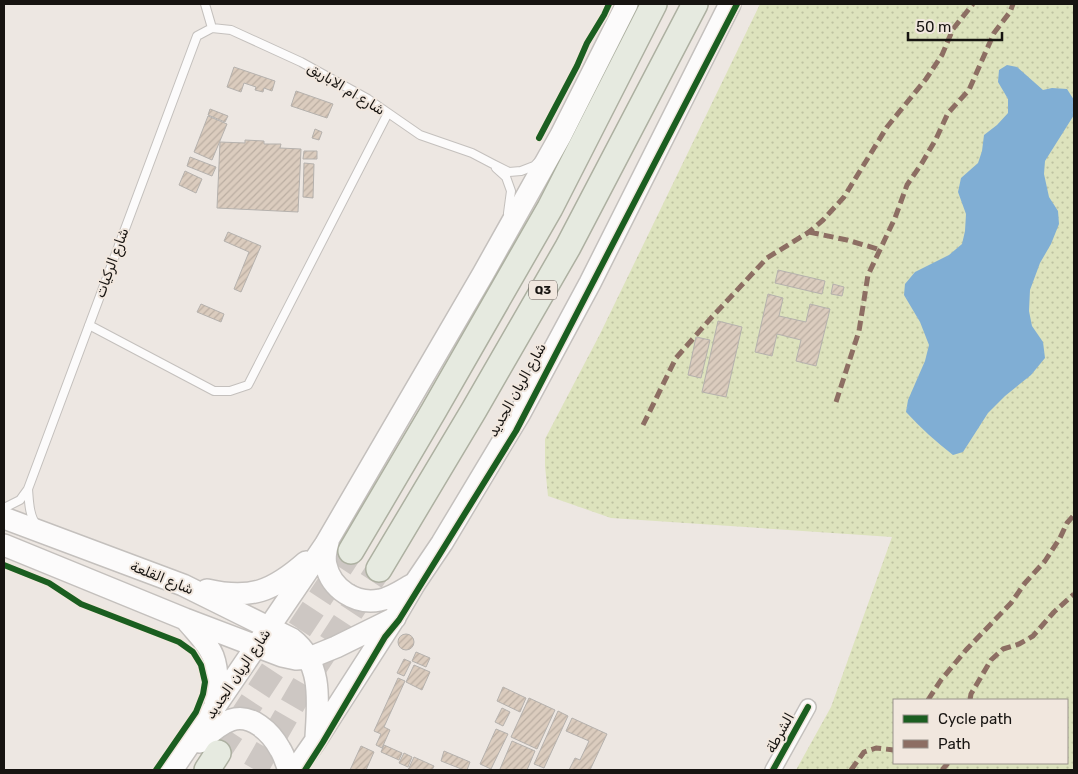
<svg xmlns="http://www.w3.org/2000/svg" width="1078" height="774" font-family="Rubik,Vazirmatn,sans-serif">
  <defs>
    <pattern id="grass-dots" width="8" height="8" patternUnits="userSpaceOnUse" patternTransform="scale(1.25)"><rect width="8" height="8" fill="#dde3bd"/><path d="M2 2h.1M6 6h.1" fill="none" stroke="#bdc2a1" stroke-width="1.8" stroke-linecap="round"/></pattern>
    <pattern id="building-hatch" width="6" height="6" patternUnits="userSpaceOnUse" patternTransform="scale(1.25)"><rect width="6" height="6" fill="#dbccbe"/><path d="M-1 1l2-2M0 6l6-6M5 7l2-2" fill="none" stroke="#bbaea2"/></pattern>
  </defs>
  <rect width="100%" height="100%" fill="#ede7e2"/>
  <path fill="url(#grass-dots)" fill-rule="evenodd" d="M760,4H1074V770H796L831,707L892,537L611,518L548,496L545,466V439L600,334ZM894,700H1067V763H894Z"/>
  <path fill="#80aed4" d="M1007,65L1017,67L1043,90L1052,88L1067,89L1074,100V115L1045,161L1044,174L1049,197L1058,211L1059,224L1051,244L1040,263L1030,290L1029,311L1032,326L1043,342L1045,358L1031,375L1005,396L988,413L963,452L953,455C936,442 921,428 906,412L908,400L925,361L929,345L920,322L904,295L905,284L915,272L949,255L962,244L965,231L966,214L958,192L961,178L978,163L982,151L984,135L997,125L1008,113V99L998,82L999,70Z"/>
  <path fill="url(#building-hatch)" stroke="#b5b1ad" d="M234,67L275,81L272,91L264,88L263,92L255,90L256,87L244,83L241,92L227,87Z
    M296,91L333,104L327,118L291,106Z
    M210,109L228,116L225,122L208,115Z
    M208,116L227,124L212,160L194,152Z
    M315,129L322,132L319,140L312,138Z
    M245,140L264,141V144H281L280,148L301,149L298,212L217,208L220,142L245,143Z
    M304,151H317V159H303Z
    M190,157L216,167L212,176L187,166Z
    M304,163L314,164L313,198L303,197Z
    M185,171L202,179L196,193L179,185Z
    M228,232L261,246L241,292L234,289L249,252L224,241Z
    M778,270L825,281L822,294L775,283Z
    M833,284L844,287L842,296L831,294Z
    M768,294L783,298L779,316L806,322L810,304L830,309L816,366L796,361L801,340L777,334L772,356L755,352Z
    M201,304L224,314L221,322L197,312Z
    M718,321L742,327L726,397L702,392Z
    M696,337L710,340L701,378L688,375Z
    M398 642a8 8 0 1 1 16 0a8 8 0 1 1-16 0Z
    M416,652L430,658L426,667L412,661Z
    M404,659L411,662L404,676L397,673Z
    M414,665L430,672L422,690L406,682Z
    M398,678L405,681L384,727L390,730L382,748L376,745L381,734L374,731Z
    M503,687L526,698L520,712L497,701Z
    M529,698L555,710L537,749L511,737Z
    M502,708L510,712L503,726L495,722Z
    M558,711L568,716L544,768L534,764Z
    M572,718L607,734L590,770H569L575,758L580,760L589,741L566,731Z
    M496,729L508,734L491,769L480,764Z
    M512,741L535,751L527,770H502L500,769Z
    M384,745L402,753L399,760L381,752Z
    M361,746L374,752L366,770H350Z
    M444,751L470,762L467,770H464L441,761Z
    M404,753L412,757L408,767L399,763Z
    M414,757L434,766L432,770H408Z"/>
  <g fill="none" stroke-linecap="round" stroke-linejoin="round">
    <path stroke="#cdc7c3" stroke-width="25" stroke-dasharray="25 12" stroke-linecap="butt" d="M218,753L351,551
      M255,770L309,676L379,569"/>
    <g stroke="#c4c0bd" stroke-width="10">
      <path id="service" d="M205,4L212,28
        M496,168L506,177L511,191L508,213
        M89,325L214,391H230L248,385L388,113
        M28,489C29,501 29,516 37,526
        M4,508L20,500L28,489L197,36L212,28L231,30L301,62L368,99L420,135L472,153L493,164L509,172L521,171L534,166L539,161"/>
    </g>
    <g stroke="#c4c0bd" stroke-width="18">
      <path id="minor" d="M773,770L808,707"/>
    </g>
    <g stroke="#c4c0bd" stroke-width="24">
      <path id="secondary" d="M4,518L183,585L292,639C323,663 318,702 316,737
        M328,542C326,549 324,557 326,565C331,589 356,605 380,600C392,598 404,589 415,583
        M4,545L185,619L282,656L296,659L309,658L336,647L395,618
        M207,590C251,600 273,591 306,562
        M187,621C196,632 208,643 213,656C219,672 217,690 215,706
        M200,742C209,734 219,724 231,720C251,713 271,732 280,749C284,755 286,763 289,770
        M172,770L325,545L483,274L561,135L627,4
        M295,770L316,740L395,617L415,583L442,543L520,413L590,283L730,4"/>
    </g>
    <g stroke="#adb0a1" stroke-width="28">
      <path id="trunk" d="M351,551L433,412L550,208L654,4
        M379,569L474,410L568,247L695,4
        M207,770L218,753"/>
    </g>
    <use href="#service" stroke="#fcfbfb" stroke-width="8"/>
    <use href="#minor" stroke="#fcfbfb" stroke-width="15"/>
    <use href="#secondary" stroke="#fcfbfb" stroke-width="21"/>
    <use href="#trunk" stroke="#e6eae0" stroke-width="25"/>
    <path stroke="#8d6e63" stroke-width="5" stroke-dasharray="10 5" stroke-linecap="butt" d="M809,232L847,240L881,250
      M836,402L859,331L868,275L895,218L907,185L922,163L936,139L948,113L969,90L994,33L1010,12L1013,4
      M643,425L676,358L712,317L767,258L809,232L823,220L844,197L887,127L926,79L942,55L953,29L973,4
      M928,700L941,680L966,650L1011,603L1025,583L1045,561L1060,538L1067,523L1074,515
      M970,700L971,694L991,660L1003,649L1019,644L1033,636L1054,612L1074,594
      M851,770L864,752L876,748L894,750
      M942,770L948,763"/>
    <g stroke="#f1e7de" stroke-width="9">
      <path id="cycleway" d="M539,138L577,66L587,43L604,15L609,4
        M4,565L49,583L81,604L179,642L193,652L201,665L205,682L203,694L196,712L156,770
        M305,770L323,742L385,637L399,620L516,431L737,4
        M773,770L808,707"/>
    </g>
    <use href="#cycleway" stroke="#1b5e20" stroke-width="6"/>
  </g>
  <g text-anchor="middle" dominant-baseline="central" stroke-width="4" stroke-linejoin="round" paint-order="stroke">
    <rect fill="#f1e7de" stroke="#58534e" stroke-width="1" x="529" y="280.5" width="28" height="19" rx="4"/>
    <g font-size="12" font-weight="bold" fill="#171411">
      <text x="543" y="290">Q3</text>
    </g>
    <g font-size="14" fill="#171411" stroke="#f1e7de">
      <text transform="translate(346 89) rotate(31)">شارع ام الاباريق</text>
      <text transform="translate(112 263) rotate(-70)">شارع الركيات</text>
      <text transform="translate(517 390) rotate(-61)">شارع الريان الجديد</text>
      <text transform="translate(162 578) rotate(22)">شارع القلعة</text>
      <text transform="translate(238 674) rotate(-56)">شارع الريان الجديد</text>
      <text transform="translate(780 733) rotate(-61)">الشرطة</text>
    </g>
  </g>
  <rect width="1078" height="774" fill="none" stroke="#171411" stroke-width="10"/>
  <rect x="893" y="699" width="175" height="65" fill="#f1e7de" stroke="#9a938c"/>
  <rect x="903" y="715" width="25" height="8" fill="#1b5e20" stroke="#9a938c"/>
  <text x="938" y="724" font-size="15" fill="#171411">Cycle path</text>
  <rect x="903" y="740" width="25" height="8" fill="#8d6e63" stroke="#9a938c"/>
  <text x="938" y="749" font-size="15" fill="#171411">Path</text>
  <path d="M908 32v8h94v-8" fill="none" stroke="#171411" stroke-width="2.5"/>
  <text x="916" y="32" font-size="15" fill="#171411" stroke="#f1e7de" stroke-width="4" paint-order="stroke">50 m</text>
</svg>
